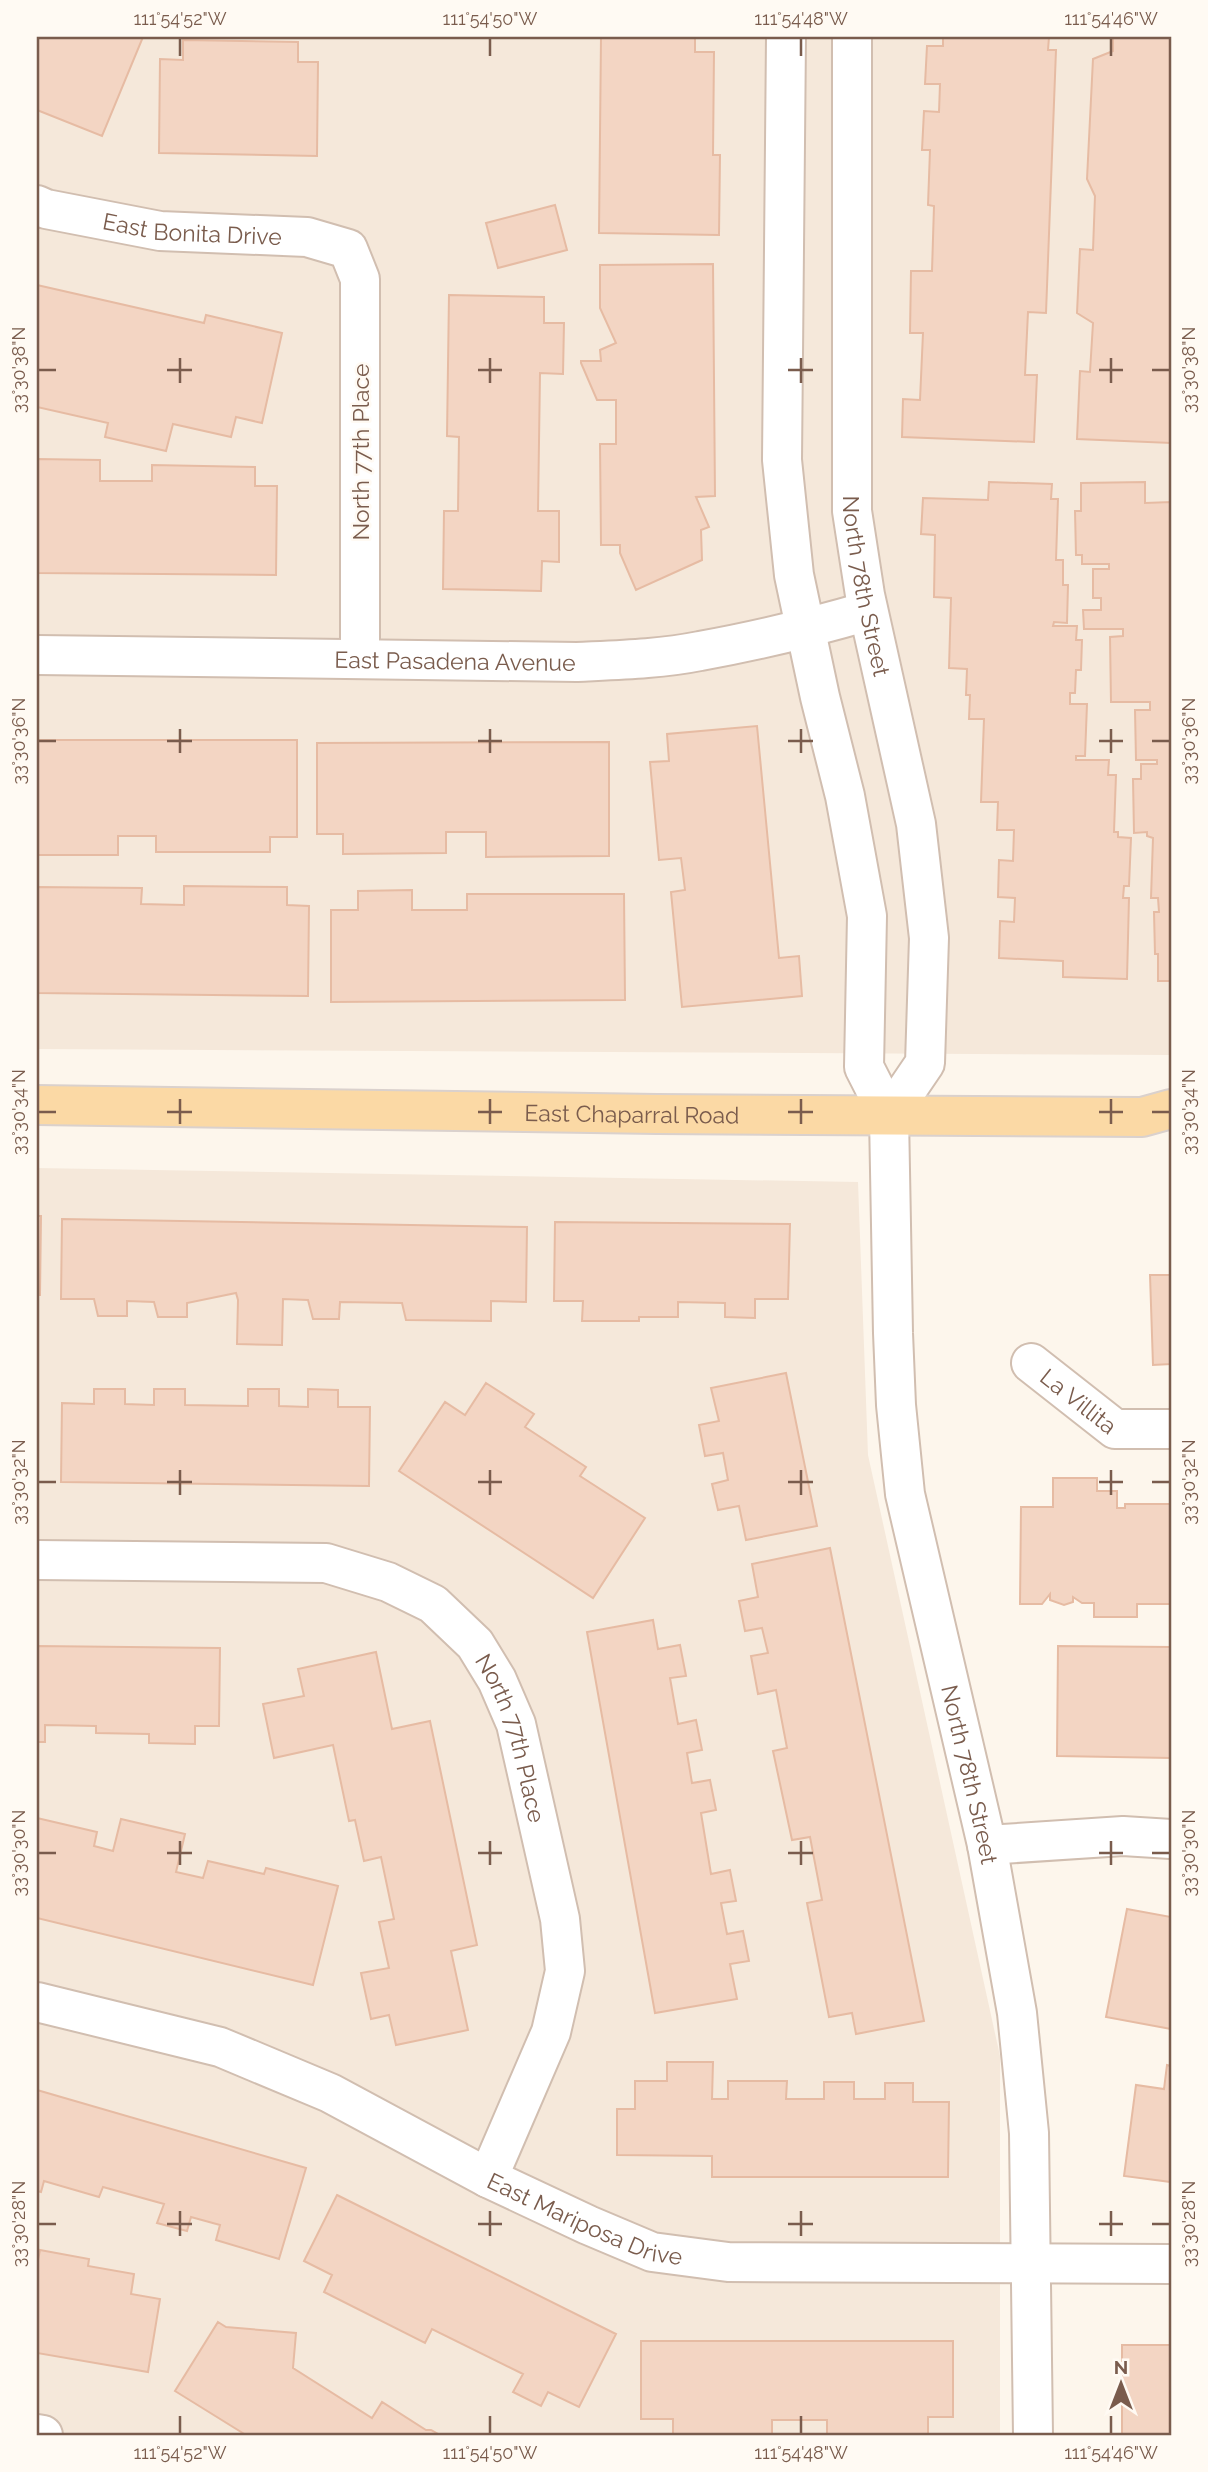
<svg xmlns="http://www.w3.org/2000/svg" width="1208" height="2472" font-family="Raleway,sans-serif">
  <rect width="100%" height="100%" fill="#fdf6ec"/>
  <path fill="#f5e8da" d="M37,37H1171V1055L37,1049Z
    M37,1168L858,1182L868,1455L1000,2056V2435H37Z"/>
  <path fill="#f3d5c3" stroke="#e6bba3" stroke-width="2" d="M37,37H143L102,136L37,110Z
    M601,37H695V52H714L713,155H720L719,235L599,233Z
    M943,37H1049L1048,50H1056L1046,313L1028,312L1025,375H1037L1034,442L902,437L903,399L920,400L923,333H910L911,271H932L934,206L928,205L930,150H922L924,111L939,112L940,84H925L927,46H943Z
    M1113,37H1171V443L1077,439L1080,371L1090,372L1093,323L1077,313L1080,249L1093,250L1095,196L1087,179L1093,59L1113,51Z
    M183,40L298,42V62H318L317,156L159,153L160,59L183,60Z
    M555,205L567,250L498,268L486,223Z
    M713,264L715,496L696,497L709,527L701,530L702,560L636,590L620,553V545H601L600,444H616V400H597L581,363V361H601L600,350L616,343L600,308V265Z
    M37,285L204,323L206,315L282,333L262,423L236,417L231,437L173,424L166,451L105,437L108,423L37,407Z
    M449,295L544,297V323H564L563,374L540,373L538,511H559V562L542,561L541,591L443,589L444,511H458L459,437L447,436Z
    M37,459L100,460V481H152V465L255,467V486H277L276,575L37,573Z
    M989,482L1052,484L1051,499H1058L1056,560H1063V585H1068L1067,623L1054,622L1053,626H1077L1076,640H1082L1081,670H1076L1075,693H1070V704H1087L1085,756H1076V760H1109L1108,775H1116L1114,832H1118V837L1131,838L1129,886H1124L1123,898H1129L1127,979L1063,977V961L999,958L1000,921L1014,922L1015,898L998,897L999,860L1013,861L1014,830H997L998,802H981L984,719H969L970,695H966L967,669L949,668L951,598L934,597L935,535L921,534L923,498L988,500Z
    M1145,482V503L1171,502V981H1158V954H1155L1154,912H1159L1158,898H1151L1153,838L1147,836V832L1134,833L1133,779H1141V764H1157V760H1136L1135,710H1150V702H1111L1110,637L1123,636V629H1084L1083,610H1101V598H1093V569H1109V564H1082V555H1076L1075,511H1081V483Z
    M757,726L779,958L799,956L802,996L682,1007L671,892L685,890L681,858L659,860L650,762L669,761L667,734Z
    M37,740H297V837H270V852H156V836H118V855H37Z
    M609,742V856L486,857V832H446V853L343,854V834H317V743Z
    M184,886L287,887V905L309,906L308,996L37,993V887L142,888L141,904L184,905Z
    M412,890V910H467V894H624L625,1000L331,1002V910H358V891Z
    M37,1216H41L40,1295H37Z
    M62,1219L527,1227L526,1302L491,1301V1321L406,1320L402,1303L340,1302L339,1319H313L308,1300L283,1299L282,1345L237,1344L238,1300L236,1293L187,1303V1317H158L154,1302L127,1301V1316H98L94,1299H61Z
    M555,1222L790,1224L788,1299H755V1318L725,1317V1303L678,1302V1317H639V1321H582L583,1301H554Z
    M1150,1275H1171V1364L1153,1365Z
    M786,1373L817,1526L746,1540L739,1506L718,1510L712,1484L728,1480L723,1453L705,1456L699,1425L719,1421L711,1388Z
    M486,1383L534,1414L525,1427L586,1467L580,1476L645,1518L593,1598L399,1471L445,1402L465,1415Z
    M94,1389H125V1404L154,1405V1389H185V1405L248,1406V1389H279V1406L308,1407V1389L338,1390V1407H370L369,1486L61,1482L62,1403L94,1404Z
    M37,1405H38L37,1484Z
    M1053,1478H1097V1491H1117V1508H1125V1504H1171V1604H1137V1617H1094V1603H1082L1073,1597V1602L1064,1605L1050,1600V1594L1042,1604H1020L1021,1507H1053Z
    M830,1548L924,2021L856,2034L852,2013L829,2017L807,1903L822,1900L810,1837L792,1840L773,1751L787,1748L776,1690L758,1694L751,1656L768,1653L762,1628L745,1631L739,1601L758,1597L752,1564Z
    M653,1620L658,1649L680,1645L686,1676L670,1678L678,1724L696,1720L702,1750L687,1753L692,1783L710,1780L716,1810L701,1813L711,1874L730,1870L736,1901L721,1903L727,1934L743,1931L749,1961L730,1964L737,1999L655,2013L587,1632Z
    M37,1646L220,1648L219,1726H195V1744L149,1743V1734L96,1733V1726L45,1725V1742H37Z
    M1058,1646L1171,1647V1758L1057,1756Z
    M376,1652L392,1729L430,1721L477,1945L451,1951L468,2030L396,2045L389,2015L371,2019L361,1973L389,1968L379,1922L394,1919L381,1857L364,1861L355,1820L349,1821L333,1745L274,1758L263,1704L304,1696L298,1669Z
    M37,1818L97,1832L94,1846L113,1851L121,1819L185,1834L176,1872L203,1878L208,1861L264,1874L266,1868L338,1886L313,1985L37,1918Z
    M1127,1909L1171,1917V2029L1106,2017Z
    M667,2062H713L712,2099H728V2081H787L786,2099H824V2082H854V2099H885V2083H913V2102H949L948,2177H712V2156L617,2155V2109H635V2081H667Z
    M1167,2065L1171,2066V2182L1124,2176L1136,2085L1164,2089Z
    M37,2090L306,2168L279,2259L216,2240L220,2225L191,2217L187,2231L157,2223L164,2204L103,2187L99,2197L44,2181L41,2192L37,2191Z
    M337,2195L616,2334L579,2407L548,2392L541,2406L513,2392L523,2374L432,2329L425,2343L324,2292L332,2275L304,2261Z
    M40,2250L89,2259L88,2266L134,2274L131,2294L160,2299L148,2372L37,2353V2265Z
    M218,2322L226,2327L296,2333L293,2368L372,2418L382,2402L426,2430H431L440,2435H246L175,2391Z
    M641,2341H953V2417H928V2435H827V2420H772V2435H673V2419H641Z
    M1122,2345H1171V2435H1122Z"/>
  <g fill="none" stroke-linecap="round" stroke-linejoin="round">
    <g stroke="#d1beb0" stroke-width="42">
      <g id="minor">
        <path id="s1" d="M786,37L782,460L794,575L820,697L845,796L867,916L864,1067L889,1116L893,1333L896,1405L905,1494L987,1845L1017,2013L1029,2133L1033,2435"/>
        <path id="s2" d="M852,37V511L865,595L916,824L929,938L925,1063L889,1116"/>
        <path id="s3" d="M37,205L46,209L160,231L307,237L348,249L360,279V658"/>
        <path id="s4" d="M37,655L577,662C618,660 660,659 700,651C757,641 813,627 868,611"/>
        <path id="s5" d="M1031,1363L1115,1429H1171"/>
        <path id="s6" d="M37,1560L326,1563L388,1582L433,1604L475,1644L497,1680L516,1724L560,1919L565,1971L551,2032L488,2178"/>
        <path d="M987,1845L1123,1836L1171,1839"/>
        <path id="s7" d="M37,2002L220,2047L330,2093L488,2178L588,2225L652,2252L728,2262L1171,2264"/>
        <path d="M37,2434L43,2435"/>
      </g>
    </g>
    <g stroke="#dad1cd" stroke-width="42">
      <g id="major">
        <path id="s8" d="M37,1105L657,1114L1142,1117L1171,1109"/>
      </g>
    </g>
    <use href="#minor" stroke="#fff" stroke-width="38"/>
    <use href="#major" stroke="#fbd9a5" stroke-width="38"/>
  </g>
  <path fill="none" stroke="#7a5c4d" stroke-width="2.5" d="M180,38V56M490,38V56M801,38V56M1111,38V56M180,358V383M490,358V383M801,358V383M1111,358V383M38,370H56M167,370H192M478,370H502M788,370H813M1099,370H1123M1152,370H1170M180,729V753M490,729V753M801,729V753M1111,729V753M38,741H56M167,741H192M478,741H502M788,741H813M1099,741H1123M1152,741H1170M180,1099V1124M490,1099V1124M801,1099V1124M1111,1099V1124M38,1112H56M167,1112H192M478,1112H502M788,1112H813M1099,1112H1123M1152,1112H1170M180,1470V1495M490,1470V1495M801,1470V1495M1111,1470V1495M38,1482H56M167,1482H192M478,1482H502M788,1482H813M1099,1482H1123M1152,1482H1170M180,1841V1865M490,1841V1865M801,1841V1865M1111,1841V1865M38,1853H56M167,1853H192M478,1853H502M788,1853H813M1099,1853H1123M1152,1853H1170M180,2211V2236M490,2211V2236M801,2211V2236M1111,2211V2236M38,2224H56M167,2224H192M478,2224H502M788,2224H813M1099,2224H1123M1152,2224H1170M180,2416V2434M490,2416V2434M801,2416V2434M1111,2416V2434"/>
  <g text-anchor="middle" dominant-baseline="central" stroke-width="5" stroke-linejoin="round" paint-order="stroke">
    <g font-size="23" fill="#7a5c4d" stroke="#fffaf3">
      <text stroke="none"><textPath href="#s3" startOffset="158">East Bonita Drive</textPath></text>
      <text transform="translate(360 452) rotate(-90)">North 77th Place</text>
      <text stroke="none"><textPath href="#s2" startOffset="550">North 78th Street</textPath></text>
      <text stroke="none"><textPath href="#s4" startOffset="418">East Pasadena Avenue</textPath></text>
      <text stroke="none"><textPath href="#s8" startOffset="595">East Chaparral Road</textPath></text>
      <text stroke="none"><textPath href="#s5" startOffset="61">La Villita</textPath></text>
      <text stroke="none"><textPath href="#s6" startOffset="564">North 77th Place</textPath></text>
      <text stroke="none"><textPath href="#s1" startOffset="1760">North 78th Street</textPath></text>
      <text stroke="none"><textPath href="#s7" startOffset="593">East Mariposa Drive</textPath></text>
    </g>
  </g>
  <rect width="1208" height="2472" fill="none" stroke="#fffaf3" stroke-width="77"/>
  <g transform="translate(1121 2384)" stroke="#fffaf3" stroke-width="5" paint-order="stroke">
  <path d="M0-5L12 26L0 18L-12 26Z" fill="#7a5c4d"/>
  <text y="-10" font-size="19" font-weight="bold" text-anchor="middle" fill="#7a5c4d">N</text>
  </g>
  <rect x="38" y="38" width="1132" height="2396" fill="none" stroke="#7a5c4d" stroke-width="2.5"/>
  <g font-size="18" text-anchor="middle" fill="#7a5c4d">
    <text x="180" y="25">111°54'52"W</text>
    <text x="490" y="25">111°54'50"W</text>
    <text x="801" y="25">111°54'48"W</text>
    <text x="1111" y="25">111°54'46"W</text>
    <text transform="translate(19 370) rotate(-90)" y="6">33°30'38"N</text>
    <text transform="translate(1189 370) rotate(-90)" y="6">33°30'38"N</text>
    <text transform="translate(19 741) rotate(-90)" y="6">33°30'36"N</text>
    <text transform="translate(1189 741) rotate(-90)" y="6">33°30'36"N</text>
    <text transform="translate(19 1112) rotate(-90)" y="6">33°30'34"N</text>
    <text transform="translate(1189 1112) rotate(-90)" y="6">33°30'34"N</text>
    <text transform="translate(19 1482) rotate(-90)" y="6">33°30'32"N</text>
    <text transform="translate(1189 1482) rotate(-90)" y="6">33°30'32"N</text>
    <text transform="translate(19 1853) rotate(-90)" y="6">33°30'30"N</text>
    <text transform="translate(1189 1853) rotate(-90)" y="6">33°30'30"N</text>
    <text transform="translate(19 2224) rotate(-90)" y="6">33°30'28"N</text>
    <text transform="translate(1189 2224) rotate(-90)" y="6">33°30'28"N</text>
    <text x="180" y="2459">111°54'52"W</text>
    <text x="490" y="2459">111°54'50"W</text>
    <text x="801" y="2459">111°54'48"W</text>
    <text x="1111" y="2459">111°54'46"W</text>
  </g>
</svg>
